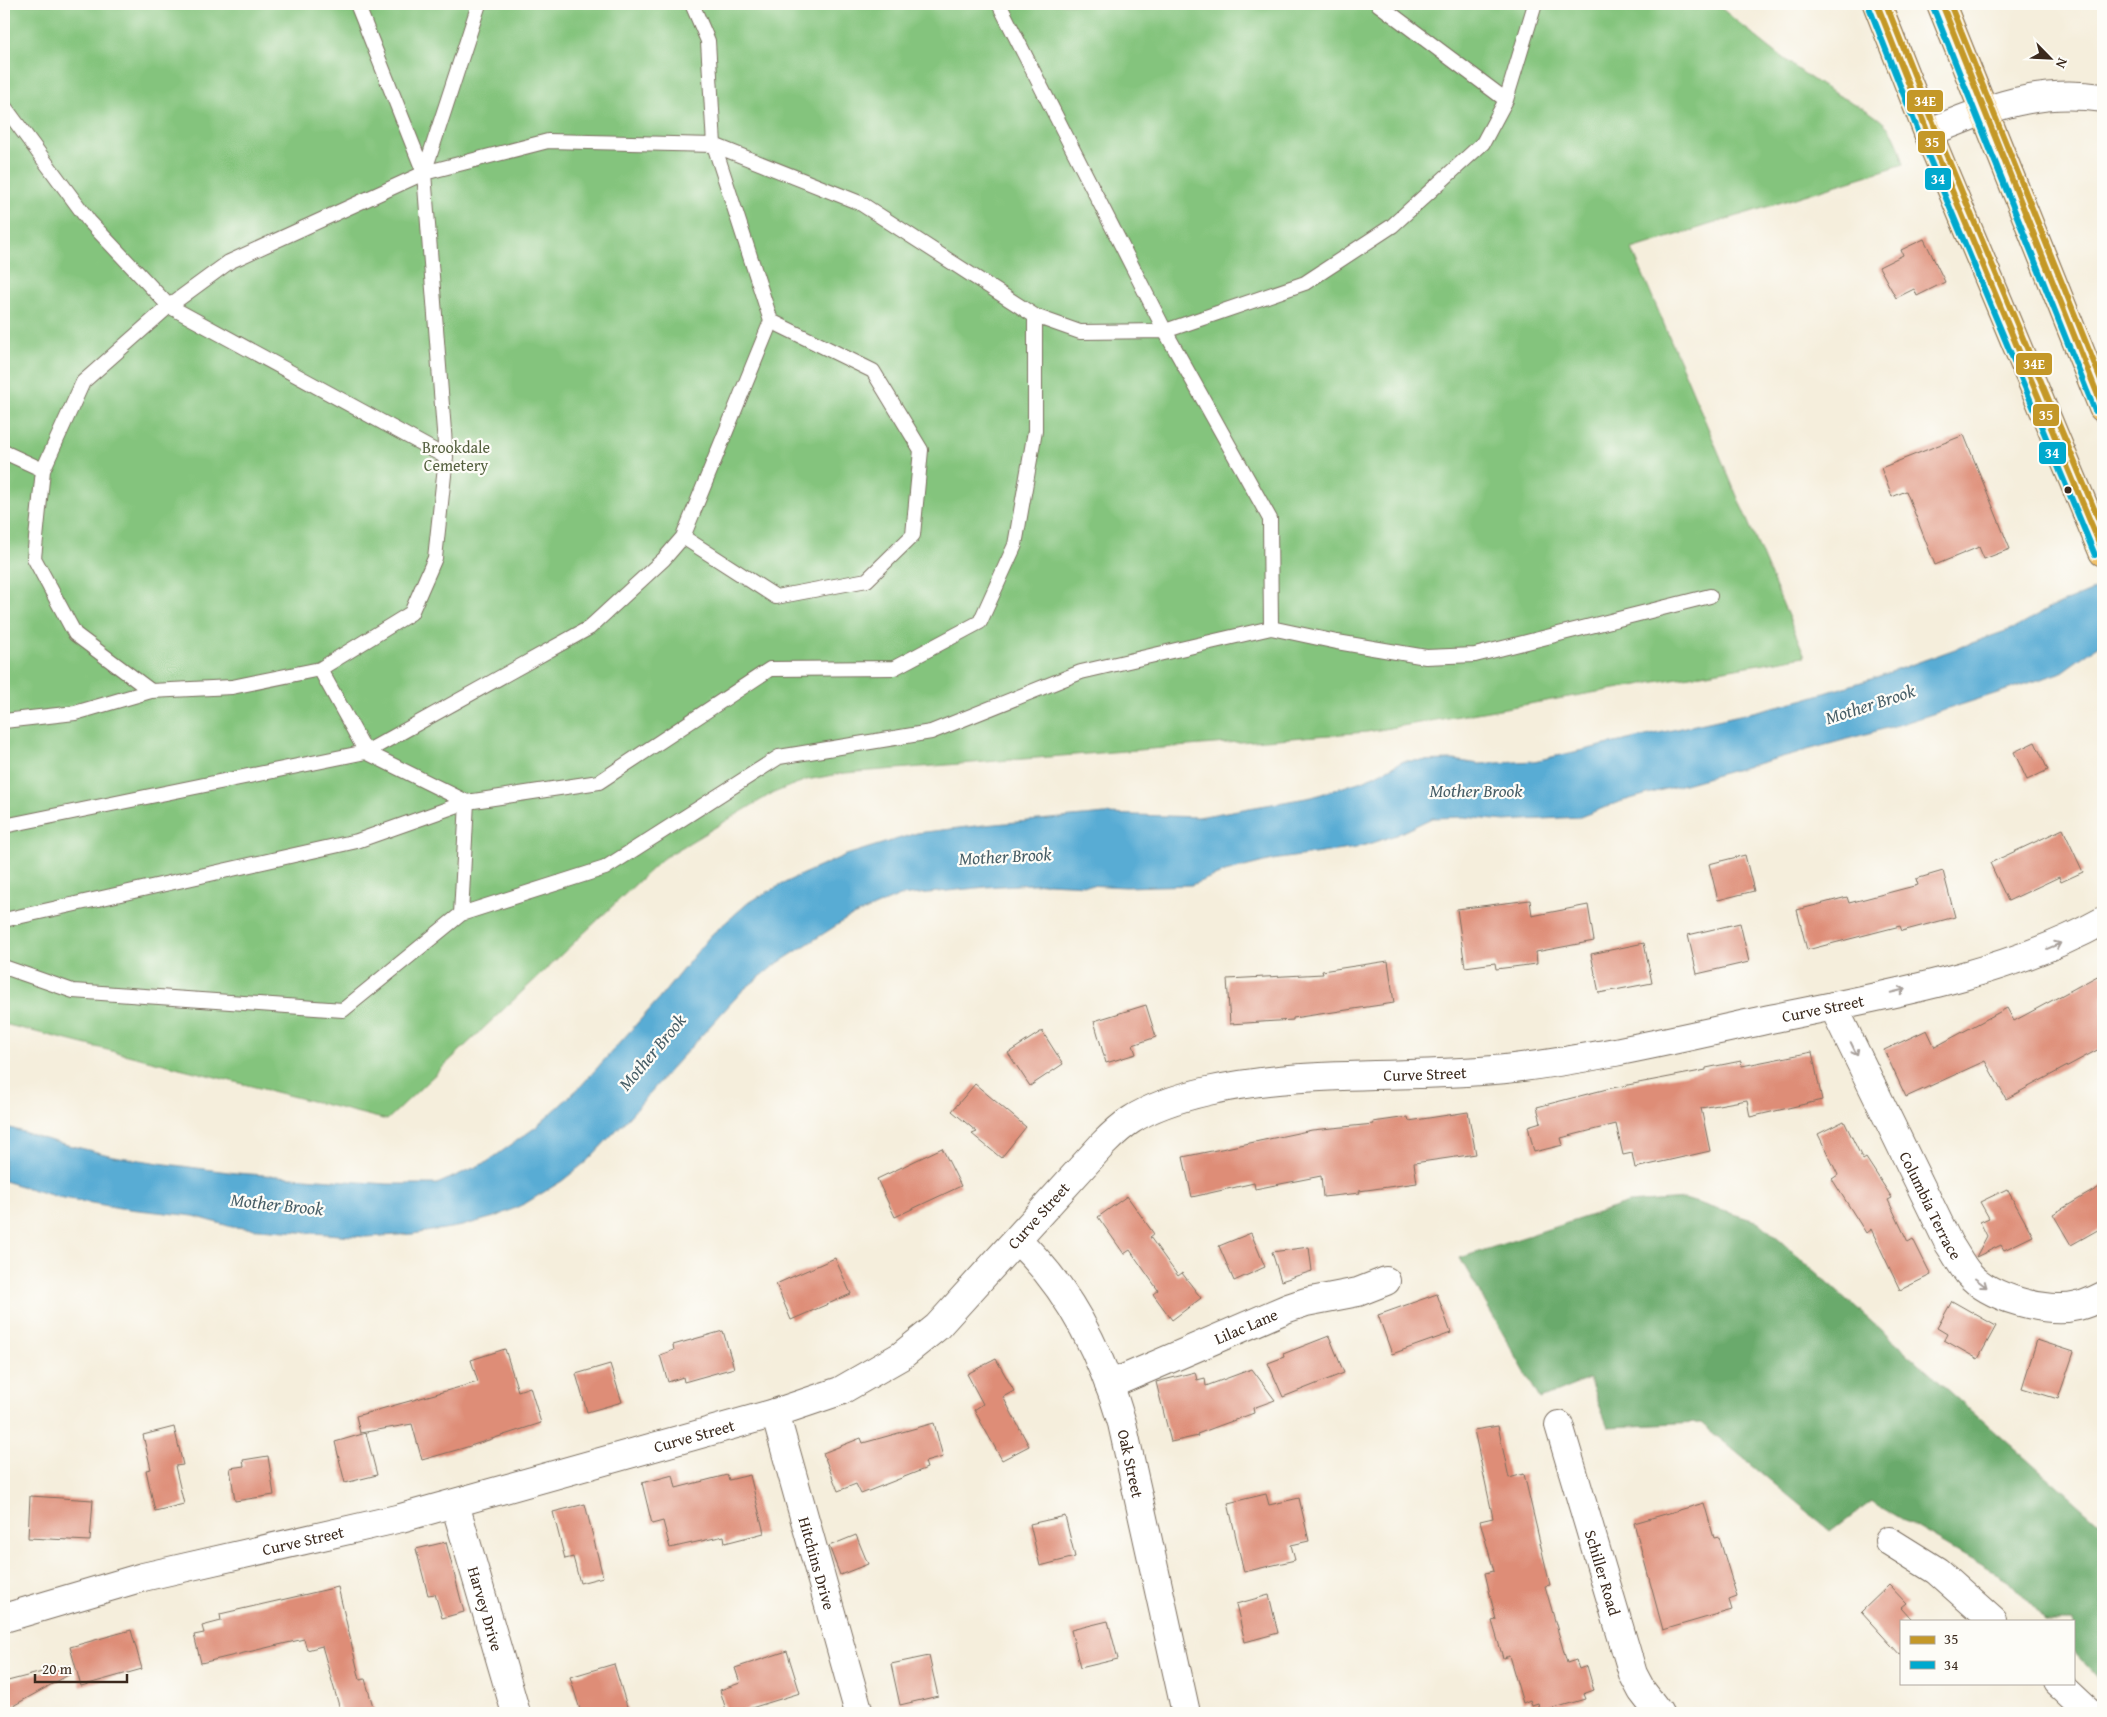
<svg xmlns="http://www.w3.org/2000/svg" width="2107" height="1717" font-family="'Gentium Book Plus',serif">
  <rect width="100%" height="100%" fill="#fdfcf7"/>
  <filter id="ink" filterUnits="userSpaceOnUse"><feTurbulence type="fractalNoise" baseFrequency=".02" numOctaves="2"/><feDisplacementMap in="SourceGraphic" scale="10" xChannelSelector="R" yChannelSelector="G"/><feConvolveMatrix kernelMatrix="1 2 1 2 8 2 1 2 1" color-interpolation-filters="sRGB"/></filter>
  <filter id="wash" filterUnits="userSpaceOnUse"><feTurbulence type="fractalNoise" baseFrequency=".0096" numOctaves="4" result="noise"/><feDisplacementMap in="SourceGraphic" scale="20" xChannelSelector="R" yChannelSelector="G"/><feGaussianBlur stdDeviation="1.12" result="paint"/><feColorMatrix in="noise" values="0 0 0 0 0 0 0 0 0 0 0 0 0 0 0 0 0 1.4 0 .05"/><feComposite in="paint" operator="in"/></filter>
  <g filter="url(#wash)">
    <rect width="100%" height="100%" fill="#f5eedc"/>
    <path fill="#84c47d" stroke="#60774e" d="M4,4H1716C1750,32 1784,61 1822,86C1842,99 1870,108 1887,126C1897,136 1900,151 1904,164L1632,249L1805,656L1367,732L845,773L806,780L771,794L662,859L387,1120L4,1024Z"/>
    <path fill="#6baa6c" stroke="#536a45" d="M1685,1199L1759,1222L2103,1527V1682L2073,1650V1621H2046L2008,1580L1871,1501L1831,1531L1701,1423L1608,1427L1589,1379L1540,1399L1460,1258L1628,1203Z"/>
    <path fill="#58acd4" stroke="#4a6b79" d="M2103,586V642L2060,673L1898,725L1619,802L1580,817L1505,821L1464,817L1432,818L1396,835L1356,848L1272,860L1225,872L1191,885L1126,887L1048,883L986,887L900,896L848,918L778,963L743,990L669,1071L630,1116L587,1161L562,1181L526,1203L498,1216L462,1226L413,1234L367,1237L232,1227L194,1216L120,1208L58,1197L4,1181V1126L52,1141L113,1156L166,1164L236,1173L387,1184H437L487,1162L536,1127L580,1087L658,1000L710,936L749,902L796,877L846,855L917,833L984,825L1105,814L1198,817L1312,797L1365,780L1404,761L1454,760L1479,764L1534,761L1753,712L1805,699L1871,679L2017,627L2048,609Z"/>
    <g id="blocks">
      <path fill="#de8d77" d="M1924,239L1945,282L1917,296L1914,289L1896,298L1879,267L1903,255L1901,250Z
        M1964,435L2010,549L1984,559L1979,547L1935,565L1906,491L1892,497L1881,468Z
        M2035,742L2048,770L2027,780L2014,752Z
        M2063,829L2083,872L2061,882L2059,877L2008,901L1990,863Z
        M1745,855L1754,891L1718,900L1709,864Z
        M1943,871L1955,917L1902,931L1900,926L1807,950L1797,910L1847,897L1849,903L1918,885L1916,879Z
        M1530,900L1532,916L1588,905L1594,941L1536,952L1537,964L1496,969L1495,963L1465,967L1457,909Z
        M1740,923L1749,962L1697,974L1688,935Z
        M1644,943L1652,983L1599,993L1591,954Z
        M1388,961L1394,1003L1293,1018V1020L1230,1024L1227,979L1323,974L1322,971Z
        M2103,973V1047L2006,1099L1985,1061L1906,1097L1884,1050L1927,1030L1935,1047L2007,1008L2014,1021Z
        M1146,1005L1156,1037L1133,1045L1136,1054L1106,1063L1094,1021Z
        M1042,1031L1063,1064L1030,1086L1008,1053Z
        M1812,1052L1822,1100L1750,1117L1747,1100L1701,1108L1710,1151L1635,1168L1632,1153L1623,1155L1616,1124L1561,1138L1563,1145L1534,1152L1528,1126L1541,1122L1537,1107L1607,1089L1706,1070V1068L1741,1061L1742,1066Z
        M975,1084L1026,1127L1001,1158L972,1134L977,1132L952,1111Z
        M1468,1112L1476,1154L1414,1163L1417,1183L1359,1191L1360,1193L1323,1197L1321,1176L1255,1189L1254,1183L1192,1197L1183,1157L1312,1130L1374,1124L1373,1122L1408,1117L1409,1121Z
        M1844,1121L1863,1160L1866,1158L1892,1198L1888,1200L1908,1242L1913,1239L1931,1275L1900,1290L1871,1229L1866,1233L1832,1179L1838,1175L1818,1134Z
        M942,1148L961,1186L895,1217L877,1179Z
        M2103,1185V1227L2071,1245L2053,1214Z
        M2007,1189L2033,1236L2004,1250L2001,1245L1976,1257L1987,1236L1980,1222L1989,1218L1980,1202Z
        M1127,1196L1154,1234L1150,1237L1178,1276L1182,1273L1201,1298L1172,1320L1153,1294L1158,1290L1130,1250L1124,1254L1098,1217Z
        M1251,1233L1265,1267L1234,1281L1219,1246Z
        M1309,1247L1312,1271L1281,1281L1272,1252Z
        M835,1258L851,1294L791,1320L776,1284Z
        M1437,1294L1451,1333L1392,1354L1378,1315Z
        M1952,1301L1996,1326L1978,1359L1944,1340L1947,1334L1937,1328Z
        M723,1331L734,1368L684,1382L683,1377L668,1382L660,1355L674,1350L673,1345Z
        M1329,1336L1344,1373L1283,1397L1268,1363L1284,1357L1283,1354Z
        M2037,1340L2074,1352L2058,1399L2022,1388Z
        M505,1349L518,1391L530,1387L541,1423L467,1447L422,1460L412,1424L360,1433L356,1416L478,1382L471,1360Z
        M996,1359L1014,1391L1003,1397L1029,1446L1002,1460L974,1410L983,1404L967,1374Z
        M610,1364L622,1402L587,1412L576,1374Z
        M1252,1369L1275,1400L1253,1408L1254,1413L1197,1434L1198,1436L1171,1442L1156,1382L1195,1372L1197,1380L1205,1378L1206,1386Z
        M934,1423L943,1457L925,1462L927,1468L861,1494L856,1484L838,1491L823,1453L861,1438L863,1443Z
        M1498,1426L1509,1478L1524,1474L1550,1585L1545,1586L1567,1663L1576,1660L1579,1669L1587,1666L1594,1690L1583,1694L1585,1699L1541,1712L1538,1703L1532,1705L1530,1700L1523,1703L1509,1656L1503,1658L1492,1621L1496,1620L1485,1573L1494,1571L1480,1521L1493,1518L1474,1430Z
        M174,1427L183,1465L175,1466L184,1504L155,1511L146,1470L151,1469L143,1435Z
        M366,1433L377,1475L345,1483L335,1442Z
        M268,1456L274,1495L235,1501L230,1468L244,1466L243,1460Z
        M673,1475L676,1488L727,1475L729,1480L750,1475L764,1533L725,1543L724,1536L670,1548L663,1521L652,1524L642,1483Z
        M1266,1494L1269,1505L1299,1498L1309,1541L1291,1545L1295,1560L1244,1572L1228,1503Z
        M30,1496L93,1500L90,1541L28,1538Z
        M1704,1503L1714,1538L1719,1537L1737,1597L1729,1600L1732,1610L1663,1630L1634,1523Z
        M585,1504L603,1577L580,1583L573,1557L565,1559L553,1512Z
        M1065,1516L1075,1557L1040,1566L1030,1524Z
        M856,1535L868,1564L840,1575L829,1546Z
        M446,1542L464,1612L442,1618L435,1594L428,1595L416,1549Z
        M1889,1585L1907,1604L1902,1608L1911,1618L1908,1621H1901V1656L1861,1612Z
        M338,1587L360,1680L365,1679L375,1713H341L322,1646L307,1650L304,1639L201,1663L194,1635L204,1633L202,1626L221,1621L220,1614Z
        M1269,1595L1278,1633L1245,1642L1236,1604Z
        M1108,1621L1118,1659L1080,1668L1071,1630Z
        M131,1630L142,1669L81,1686L70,1647Z
        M787,1651L800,1693L735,1713H727L720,1690L740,1683L735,1668Z
        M929,1656L938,1696L900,1705L891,1664Z
        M614,1664L629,1713H581L570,1677Z
        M69,1665L72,1673L4,1711V1682Z"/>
    </g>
  </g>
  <g filter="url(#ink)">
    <use href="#blocks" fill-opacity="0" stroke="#7c6f60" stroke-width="1"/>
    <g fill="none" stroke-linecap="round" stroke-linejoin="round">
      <g stroke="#7c6f60" stroke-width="16">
        <path id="lane" d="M999,4L1165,331L1270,519L1271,628L1337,642L1426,657L1475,655L1710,596
          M1378,4L1506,100
          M4,106L89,221L169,306L446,457
          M424,173L479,4
          M1035,316L1080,332L1165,331L1305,283L1392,226L1483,143L1506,100L1535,4
          M4,452L43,470
          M683,537L776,597L867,580L913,535L921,450L873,371L771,321
          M320,669L366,752L589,628L664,559L683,537L771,321L714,145L708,41L692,4
          M4,721L75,713L151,691L232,687L320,669L411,613L435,558L446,457L424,173L357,4
          M4,826L366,752L467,802L599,782L770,669L894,668L980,622L1015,545L1035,431V316L860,203L714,145L548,141L424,173L229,262L169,306L83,382L43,470L34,558L75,634L151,691
          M461,914L605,868L779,757L931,732L1081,672L1271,628
          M4,920L357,841L467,802L461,914L343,1010L73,991L4,967"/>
      </g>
      <g stroke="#7c6f60" stroke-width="30">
        <g id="street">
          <path d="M1928,133C1989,108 2036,88 2103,98"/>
          <path id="s1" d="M1833,1006L1949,1244C1956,1254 1961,1265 1968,1273C1989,1298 2048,1314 2078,1306C2087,1304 2095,1300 2103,1296"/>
          <path id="s2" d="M1017,1240C1069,1288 1102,1356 1122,1423L1186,1713"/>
          <path id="s3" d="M1109,1385L1288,1308L1306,1302L1358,1292L1386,1281"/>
          <path id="s4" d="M775,1413L859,1713"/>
          <path id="s5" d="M1559,1425L1633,1674L1642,1691L1659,1713"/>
          <path id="s6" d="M455,1504L516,1713"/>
          <path d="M1889,1541L1937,1571L1993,1621"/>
          <path id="s7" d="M4,1618L143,1577L401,1518L775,1413L840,1391L901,1356L937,1327L1103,1144C1112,1135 1120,1127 1131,1120C1154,1105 1182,1097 1208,1091C1309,1068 1412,1080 1514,1068C1600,1058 1685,1037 1770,1019C1881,996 2004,976 2103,921"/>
          <path d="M2058,1683L2090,1713"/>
        </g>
      </g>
      <g stroke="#7c6f60" stroke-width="30">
        <path id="primary" d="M1877,4L1928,133L2103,552
          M1941,4L2103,408"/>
      </g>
      <use href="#lane" stroke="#fff" stroke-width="14"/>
      <use href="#street" stroke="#fff" stroke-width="28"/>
      <use href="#primary" stroke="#f2c26a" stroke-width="28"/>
      <g stroke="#fdfcf7" stroke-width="10">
        <path id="bus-1" d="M1877,4L1928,133L2103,552
          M1942,4L2103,408"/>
      </g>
      <g stroke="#fdfcf7" stroke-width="10">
        <path id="bus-2" d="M1869,7L1920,136L2095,555
          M1933,7L2095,411"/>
      </g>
      <g stroke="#fdfcf7" stroke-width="10">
        <path id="bus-3" d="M1886,4L1936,130L2103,530
          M1950,4L2103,385"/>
      </g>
      <use href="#bus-1" stroke="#c49828" stroke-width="6"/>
      <use href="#bus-2" stroke="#00a9ce" stroke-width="6"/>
      <use href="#bus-3" stroke="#c49828" stroke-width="6"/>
    </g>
    <defs><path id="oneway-shaft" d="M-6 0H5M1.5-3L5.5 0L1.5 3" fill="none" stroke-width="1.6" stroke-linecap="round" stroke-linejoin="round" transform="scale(1.25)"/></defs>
    <g stroke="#a79f9a">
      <use href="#oneway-shaft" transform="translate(2054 946) rotate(-23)"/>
      <use href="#oneway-shaft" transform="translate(1898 991) rotate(-13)"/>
      <use href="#oneway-shaft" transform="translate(1854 1049) rotate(64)"/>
      <use href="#oneway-shaft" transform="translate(1981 1283) rotate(37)"/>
    </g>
  </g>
  <circle fill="#3b2a1e" stroke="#fdfcf7" stroke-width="2" cx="2068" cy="490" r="4.5"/>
  <g text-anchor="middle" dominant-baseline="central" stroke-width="4.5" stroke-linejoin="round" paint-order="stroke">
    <g font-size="16" fill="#55603f" stroke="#fdfcf7">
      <text x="456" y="447">Brookdale<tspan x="456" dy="18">Cemetery</tspan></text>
    </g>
    <g font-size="16" fill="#3b2a1e" stroke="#fdfcf7">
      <text stroke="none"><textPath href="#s7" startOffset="1972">Curve Street</textPath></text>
      <text stroke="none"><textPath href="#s7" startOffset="1568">Curve Street</textPath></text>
      <text stroke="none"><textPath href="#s1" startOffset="222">Columbia Terrace</textPath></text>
      <text stroke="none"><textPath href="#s7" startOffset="1134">Curve Street</textPath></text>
      <text stroke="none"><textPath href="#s3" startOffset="149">Lilac Lane</textPath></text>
      <text stroke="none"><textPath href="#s7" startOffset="714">Curve Street</textPath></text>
      <text stroke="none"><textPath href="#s2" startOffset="255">Oak Street</textPath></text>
      <text stroke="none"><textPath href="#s7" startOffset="309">Curve Street</textPath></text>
      <text stroke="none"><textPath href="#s4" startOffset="156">Hitchins Drive</textPath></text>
      <text stroke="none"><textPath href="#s5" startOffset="154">Schiller Road</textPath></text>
      <text stroke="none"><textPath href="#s6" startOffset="109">Harvey Drive</textPath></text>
    </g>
    <g font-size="18" font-style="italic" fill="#475e67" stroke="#fdfcf7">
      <text transform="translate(1870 704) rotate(-18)">Mother Brook</text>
      <text x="1476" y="790">Mother Brook</text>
      <text transform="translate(1005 856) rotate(-3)">Mother Brook</text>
      <text transform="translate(652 1052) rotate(-50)">Mother Brook</text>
      <text transform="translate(277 1204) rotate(6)">Mother Brook</text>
    </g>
  </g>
  <g stroke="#fdfcf7" stroke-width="2">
    <rect x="1906" y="89" width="38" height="24" rx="5" fill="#c49828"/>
    <rect x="1917" y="130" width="29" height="24" rx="5" fill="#c49828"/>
    <rect x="1924" y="167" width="28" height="24" rx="5" fill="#00a9ce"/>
    <rect x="2015" y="352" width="38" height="24" rx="5" fill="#c49828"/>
    <rect x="2032" y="403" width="28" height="24" rx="5" fill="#c49828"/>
    <rect x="2038" y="441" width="29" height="24" rx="5" fill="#00a9ce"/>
  </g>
  <g font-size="14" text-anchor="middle" font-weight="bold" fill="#fff">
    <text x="1925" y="106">34E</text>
    <text x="1932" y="147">35</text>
    <text x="1938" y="184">34</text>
    <text x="2034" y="369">34E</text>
    <text x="2046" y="420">35</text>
    <text x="2052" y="458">34</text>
  </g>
  <rect width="2107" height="1717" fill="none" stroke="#fdfcf7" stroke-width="20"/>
  <rect x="1900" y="1620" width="175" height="65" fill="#fdfcf7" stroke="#afa8a0"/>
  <rect x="1910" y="1636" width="25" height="8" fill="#c49828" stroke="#afa8a0"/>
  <text x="1944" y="1644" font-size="15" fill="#3b2a1e">35</text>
  <rect x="1910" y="1661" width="25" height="8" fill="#00a9ce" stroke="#afa8a0"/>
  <text x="1944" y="1670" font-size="15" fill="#3b2a1e">34</text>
  <g transform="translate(2050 58) rotate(114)" stroke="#fdfcf7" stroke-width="4" paint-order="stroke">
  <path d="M0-4L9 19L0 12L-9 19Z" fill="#3b2a1e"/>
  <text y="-8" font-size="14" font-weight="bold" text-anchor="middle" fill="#3b2a1e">N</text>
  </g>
  <path d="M35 1674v8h92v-8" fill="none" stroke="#3b2a1e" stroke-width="2.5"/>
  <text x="42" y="1674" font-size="15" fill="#3b2a1e" stroke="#fdfcf7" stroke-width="4" paint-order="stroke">20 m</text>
</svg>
